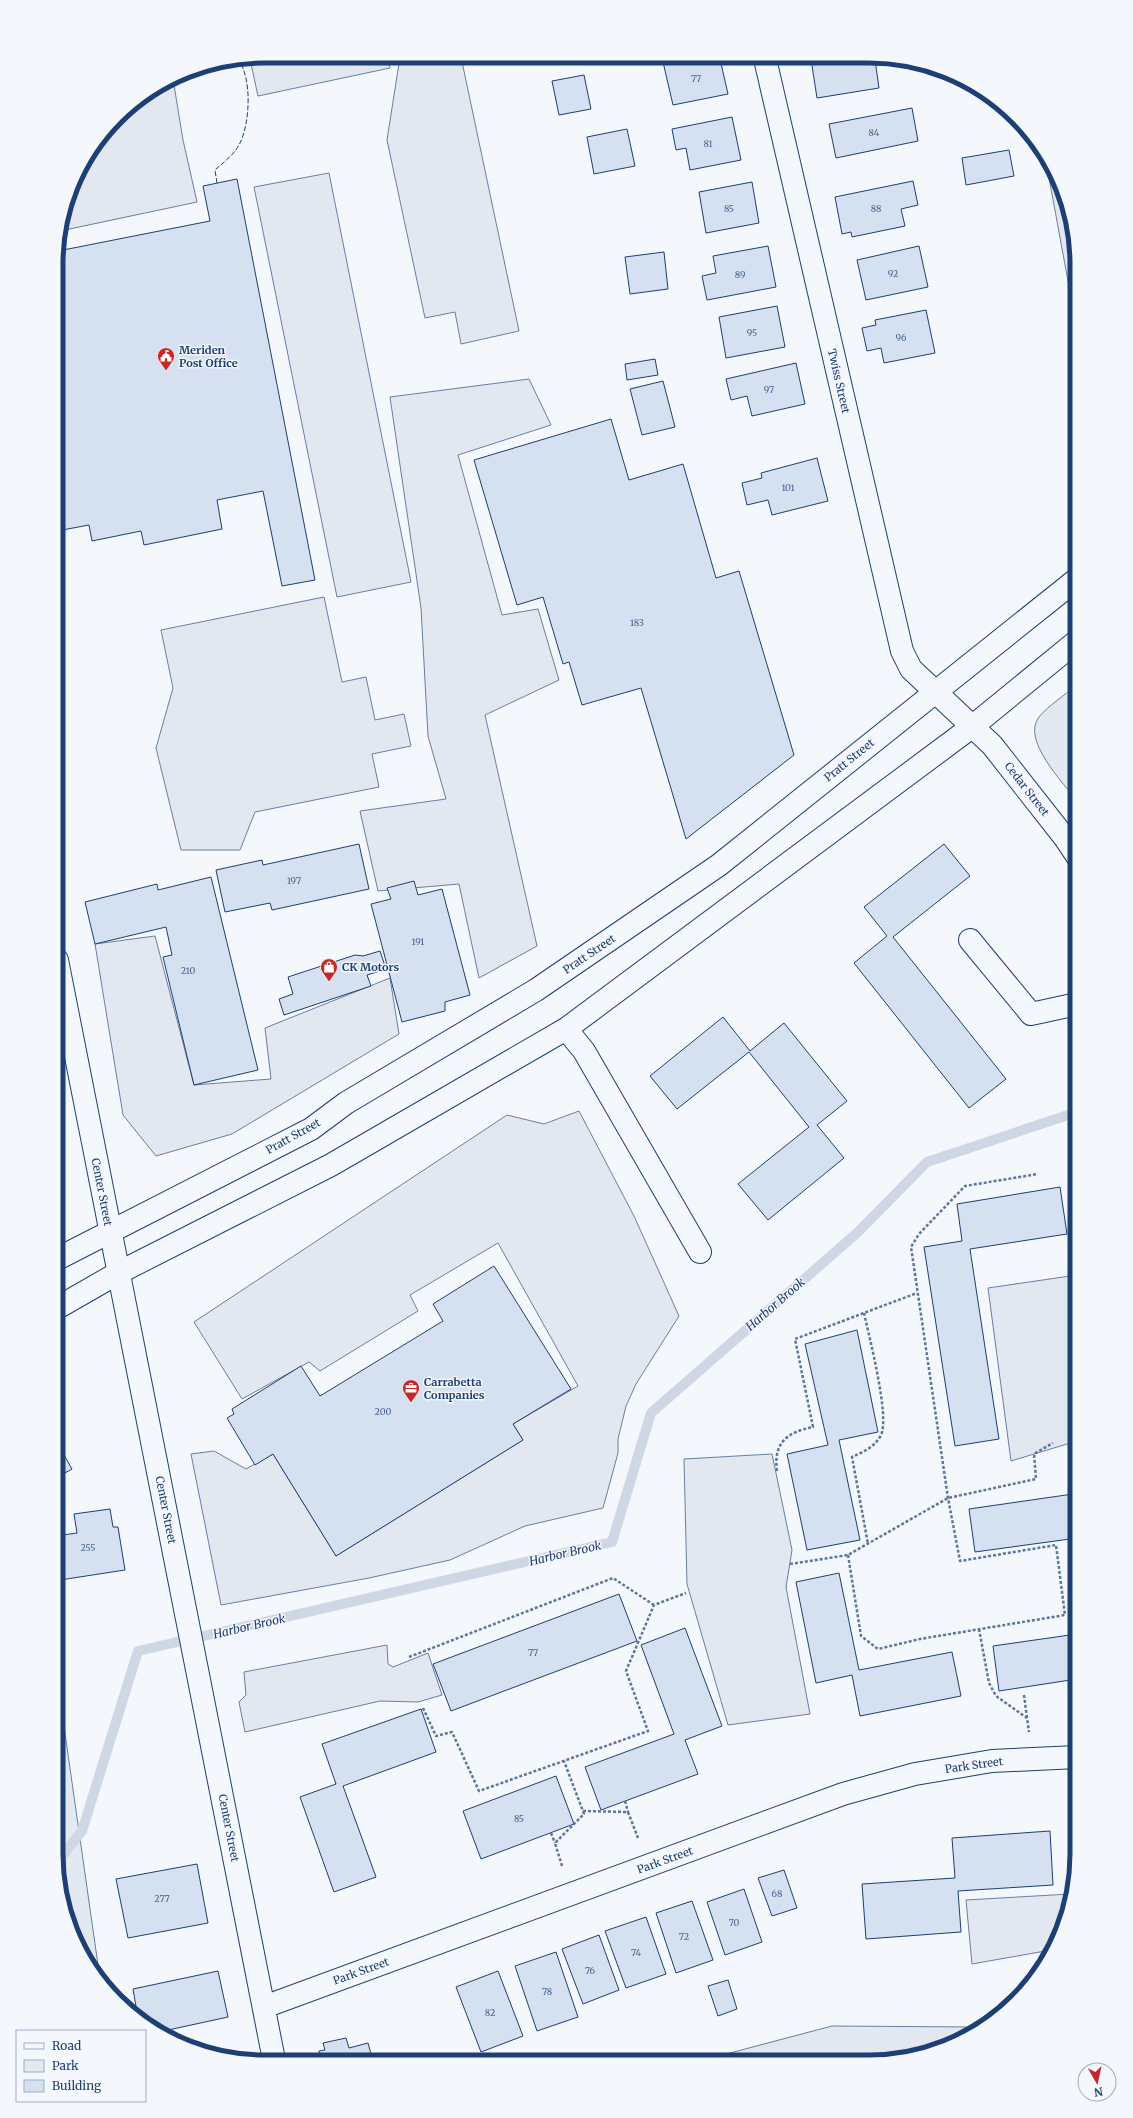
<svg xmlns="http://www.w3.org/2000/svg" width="1133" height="2118" font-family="Merriweather,serif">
  <rect width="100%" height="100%" fill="#f4f7fb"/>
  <path fill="#e3e9f0" stroke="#687fa3" d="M1077,685V801C1063,782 1021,740 1039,717C1049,705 1065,695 1077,685Z
    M56,1670L100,1979L91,1969L67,1920L56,1854Z"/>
  <path fill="#e3e8f0" stroke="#687fa3" d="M264,56L387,57L390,68L258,96L250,59Z
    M400,57H461L519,331L461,344L455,312L425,318L387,140Z
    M173,79L183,140L197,202L60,231L78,172L127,108Z
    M1045,156L1066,198L1077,264V330Z
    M329,173L411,582L337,597L254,187Z
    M529,379L551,425L458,455L502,615L538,609L559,680L485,715L537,946L479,978L459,884L378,891L360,811L446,799L428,736L421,608L390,397Z
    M324,597L342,682L366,677L375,720L404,714L411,746L372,754L379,787L255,812L240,850H181L156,748L173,688L161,630Z
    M155,936L194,1085L271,1079L265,1028L390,978L399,1034L232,1134L156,1156L123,1115L95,944Z
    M579,1111L634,1216L679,1316L636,1384L626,1406L618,1439V1453L603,1508L525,1526L450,1560L369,1578L221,1605L191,1454L214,1451L246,1469L273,1454L336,1556L523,1440L513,1424L578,1386L498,1243L410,1295L418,1311L320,1371L309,1362L242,1399L194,1322L507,1115L544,1124Z
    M1077,1275V1441L1011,1461L988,1288Z
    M772,1454L792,1550L786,1587L810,1714L728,1725L687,1584L684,1459Z
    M387,1645L388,1664L393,1667L428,1653L442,1695L418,1702L380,1701L245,1732L239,1702L246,1695L244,1672Z
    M1070,1894L1061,1933L1051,1950L972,1964L966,1900Z
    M832,2026L971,2027V2033L935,2051L869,2062H696Z"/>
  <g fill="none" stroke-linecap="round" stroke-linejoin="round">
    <path stroke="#cfd7e4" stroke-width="10" d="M57,1862L82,1831L138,1651L612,1542L651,1413L857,1233L927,1162L1077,1112"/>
  </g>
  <path fill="#d5e0f0" stroke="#1d3f73" d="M679,59H720L728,94L673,105L663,62Z
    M811,59L875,60L879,88L817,98Z
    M584,75L591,109L559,115L552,81Z
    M912,108L918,141L836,158L829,124Z
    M732,117L741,160L690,170L686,148L676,150L672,129Z
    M627,129L635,166L594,174L587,137Z
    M1009,150L1014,176L966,185L962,158Z
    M237,179L315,580L282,586L263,491L217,500L222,529L144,545L141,531L92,541L89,525L57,531L58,251L210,221L203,186Z
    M913,181L918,205L901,209L905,226L852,237L851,232L842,234L835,197Z
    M752,182L759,223L706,233L699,192Z
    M768,246L776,287L707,300L702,276L716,273L713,256Z
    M919,246L928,287L866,300L857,260Z
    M664,252L668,289L630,294L625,257Z
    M777,306L785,347L726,358L719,317Z
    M926,310L935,353L884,363L881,348L867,351L862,328L876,325L875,320Z
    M655,359L658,375L627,380L625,364Z
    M796,363L805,404L752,416L747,396L731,400L726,379Z
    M663,381L675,427L642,435L630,389Z
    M611,419L629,480L683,464L716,578L739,571L794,755L686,839L641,688L582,705L569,662L563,664L543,597L517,605L474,460Z
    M817,458L828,501L772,515L768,500L747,505L742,483L762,478L761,473Z
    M359,844L369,889L272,910L270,903L225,912L216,870L262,860L263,865Z
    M944,844L970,876L893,937L1006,1079L969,1108L854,963L887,936L864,907Z
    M211,877L258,1070L194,1085L163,957L172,955L166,927L95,944L85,902L157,884L158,890Z
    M414,881L418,895L442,889L470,995L445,1002V1011L402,1022L371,904L391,899L387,888Z
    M380,951L386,969L367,975L371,986L284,1015L279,999L293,994L288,977L355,955L363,956Z
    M723,1017L750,1051L784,1023L847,1101L817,1125L844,1158L768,1220L738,1184L809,1127L749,1052L677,1109L650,1076Z
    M1060,1187L1067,1234L970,1249L999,1439L955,1446L924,1247L962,1241L957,1204Z
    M494,1266L571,1389L513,1424L523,1440L336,1556L273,1454L255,1465L227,1418L234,1414L232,1409L301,1366L320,1396L443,1321L433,1304Z
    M857,1330L878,1432L839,1440L860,1540L807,1550L787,1454L828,1445L805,1344Z
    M56,1441L72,1469L56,1478Z
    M1073,1494L1077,1523V1587L1070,1539L975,1552L969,1509Z
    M110,1509L113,1527H118L125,1570L60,1580L56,1563V1536L77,1533L74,1514Z
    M839,1573L859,1670L952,1652L961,1696L860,1716L852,1675L816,1683L796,1582Z
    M619,1594L637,1641L451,1711L433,1664Z
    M685,1628L722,1726L685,1740L698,1774L601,1810L585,1767L674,1734L641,1645Z
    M1077,1634V1679L999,1691L993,1646Z
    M421,1709L436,1752L343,1786L376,1877L334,1892L300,1797L336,1784L322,1744Z
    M556,1776L574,1824L481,1859L463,1811Z
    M1050,1831L1053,1885L958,1891L961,1932L866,1939L862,1884L955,1878L952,1838Z
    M197,1864L208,1923L128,1938L116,1879Z
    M784,1870L797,1908L772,1916L758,1878Z
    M744,1889L762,1942L725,1955L707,1902Z
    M692,1901L713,1960L676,1973L656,1913Z
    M646,1917L666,1974L626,1988L605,1931Z
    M599,1935L619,1990L583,2004L562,1949Z
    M556,1952L578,2017L537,2031L515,1966Z
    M218,1971L228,2017L159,2032L138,2018L133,1989Z
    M498,1971L523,2036L481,2052L456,1987Z
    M728,1980L737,2009L718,2016L708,1986Z
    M346,2038L349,2048L368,2043L373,2061L321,2060L319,2051L325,2050L323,2043Z"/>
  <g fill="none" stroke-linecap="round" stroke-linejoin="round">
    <g stroke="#1d3f73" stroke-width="24">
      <path id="minor" d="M765,59L902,651L911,669L992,745L1065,838L1077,856
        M970,940L1031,1014L1077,1004
        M566,1029L584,1051L700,1252
        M57,1259L311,1129L346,1103L536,990L719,865L1077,579
        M57,1308L118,1273L331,1165L566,1029L973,726L1077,641
        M264,2007L843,1794L915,1774L992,1761L1077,1757"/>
    </g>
    <g stroke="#1d3f73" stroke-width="24">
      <path id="major" d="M57,960L274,2060"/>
    </g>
    <path stroke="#5e769c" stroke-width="2.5" stroke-dasharray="3 2" stroke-linecap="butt" d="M864,1313C869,1336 890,1417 881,1435C875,1447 863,1452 852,1457L868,1544
      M777,1471C773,1442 788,1432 813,1427L795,1339L917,1293
      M848,1555L861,1636L878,1649L920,1639L1065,1615L1056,1545L960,1561L948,1498L911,1247L919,1234L965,1186L1038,1174
      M790,1564L848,1555L948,1498L1036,1479L1034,1454L1053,1443
      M979,1629L989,1683L996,1696L1027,1718L1029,1732
      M409,1657L613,1578L654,1605
      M1024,1695L1027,1718
      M423,1708L436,1736L452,1732L479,1791L648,1731L626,1671L654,1605L686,1593
      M625,1801L628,1812
      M583,1811L628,1812L638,1838
      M551,1833L555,1843
      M562,1866L555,1843L584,1814L564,1761"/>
    <use href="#minor" stroke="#f4f7fb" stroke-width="22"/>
    <use href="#major" stroke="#f4f7fb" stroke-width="22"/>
    <path stroke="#1d3f73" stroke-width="1" stroke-dasharray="5 2" stroke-linecap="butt" d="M217,183L215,170C224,162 235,154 240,143C250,123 252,79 239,61"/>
  </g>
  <defs>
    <g id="civic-pin" transform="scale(0.9)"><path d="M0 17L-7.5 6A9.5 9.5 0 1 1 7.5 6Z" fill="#c62828" stroke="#f4f7fb"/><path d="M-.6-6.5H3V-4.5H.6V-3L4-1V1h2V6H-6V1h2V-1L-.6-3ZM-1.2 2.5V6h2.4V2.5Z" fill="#fff"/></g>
    <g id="shop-pin" transform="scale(0.9)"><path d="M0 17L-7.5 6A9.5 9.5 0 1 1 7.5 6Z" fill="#c62828" stroke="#f4f7fb"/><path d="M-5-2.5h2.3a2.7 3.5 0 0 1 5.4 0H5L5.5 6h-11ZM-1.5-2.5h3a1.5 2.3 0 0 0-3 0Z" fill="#fff"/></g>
    <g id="office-pin" transform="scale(0.9)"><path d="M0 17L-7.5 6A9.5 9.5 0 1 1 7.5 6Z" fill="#c62828" stroke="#f4f7fb"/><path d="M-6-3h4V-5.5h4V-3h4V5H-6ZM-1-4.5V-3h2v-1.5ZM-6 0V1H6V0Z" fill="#fff"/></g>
  </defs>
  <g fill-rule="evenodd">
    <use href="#civic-pin" x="166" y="356"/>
    <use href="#shop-pin" x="329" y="967"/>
    <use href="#office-pin" x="411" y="1388"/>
  </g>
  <g text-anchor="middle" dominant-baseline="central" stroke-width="3" stroke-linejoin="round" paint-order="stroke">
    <g font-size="9" fill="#4b6792">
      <text x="696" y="78">77</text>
      <text x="874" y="132">84</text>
      <text x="708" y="143">81</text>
      <text x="729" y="208">85</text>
      <text x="876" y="208">88</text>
      <text x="893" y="273">92</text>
      <text x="740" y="274">89</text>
      <text x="752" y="332">95</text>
      <text x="901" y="337">96</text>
      <text x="769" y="389">97</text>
      <text x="788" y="487">101</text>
      <text x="637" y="622">183</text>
      <text x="294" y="880">197</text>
      <text x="418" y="941">191</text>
      <text x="188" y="970">210</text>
      <text x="383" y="1411">200</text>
      <text x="88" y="1547">255</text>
      <text x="533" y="1652">77</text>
      <text x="519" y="1818">85</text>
      <text x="777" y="1893">68</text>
      <text x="162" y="1898">277</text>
      <text x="734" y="1922">70</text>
      <text x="684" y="1936">72</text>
      <text x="636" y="1952">74</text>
      <text x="590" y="1970">76</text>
      <text x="547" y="1991">78</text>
      <text x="490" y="2012">82</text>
    </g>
    <g font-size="11" font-weight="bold" fill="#1d3f73" stroke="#f4f7fb" text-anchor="start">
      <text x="179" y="350">Meriden<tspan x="179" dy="13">Post Office</tspan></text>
      <text x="342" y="967">CK Motors</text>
      <text x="424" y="1382">Carrabetta<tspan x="424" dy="13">Companies</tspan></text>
    </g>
    <g font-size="11" fill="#1d3f73" stroke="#f4f7fb">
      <text transform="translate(839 381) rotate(77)">Twiss Street</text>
      <text transform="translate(849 760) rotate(-39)">Pratt Street</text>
      <text transform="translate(1027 789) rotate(52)">Cedar Street</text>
      <text transform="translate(589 954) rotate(-34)">Pratt Street</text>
      <text transform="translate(293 1136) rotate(-29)">Pratt Street</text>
      <text transform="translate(102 1192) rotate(79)">Center Street</text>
      <text transform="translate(166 1510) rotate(79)">Center Street</text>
      <text transform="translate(974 1765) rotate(-8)">Park Street</text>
      <text transform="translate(229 1828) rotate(79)">Center Street</text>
      <text transform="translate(665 1860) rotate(-20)">Park Street</text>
      <text transform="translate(361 1971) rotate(-20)">Park Street</text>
    </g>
    <g font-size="12" font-style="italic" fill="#1d3f73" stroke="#f4f7fb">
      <text transform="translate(775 1304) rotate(-41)">Harbor Brook</text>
      <text transform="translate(565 1553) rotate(-13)">Harbor Brook</text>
      <text transform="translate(249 1626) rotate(-13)">Harbor Brook</text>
    </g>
  </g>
  <path d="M0 0H1133V2118H0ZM264 63H869A201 201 0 0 1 1070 264V1854A201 201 0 0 1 869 2055H264A201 201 0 0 1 63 1854V264A201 201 0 0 1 264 63Z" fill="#f4f7fb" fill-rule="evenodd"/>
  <path fill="none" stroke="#1d3f73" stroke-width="5" d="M264 63H869A201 201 0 0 1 1070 264V1854A201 201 0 0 1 869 2055H264A201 201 0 0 1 63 1854V264A201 201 0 0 1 264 63Z"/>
  <rect x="16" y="2030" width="130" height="72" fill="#f4f7fb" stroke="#9eadc5"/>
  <rect x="24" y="2043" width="20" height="6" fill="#f4f7fb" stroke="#9eadc5"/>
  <text x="52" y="2050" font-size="12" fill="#1d3f73">Road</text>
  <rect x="24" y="2060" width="20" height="12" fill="#e3e9f0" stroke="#9eadc5"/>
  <text x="52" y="2070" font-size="12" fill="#1d3f73">Park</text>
  <rect x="24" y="2080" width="20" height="12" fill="#d5e0f0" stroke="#9eadc5"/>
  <text x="52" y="2090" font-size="12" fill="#1d3f73">Building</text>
  <g transform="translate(1097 2082) rotate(171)"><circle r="19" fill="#f4f7fb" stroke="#9eadc5"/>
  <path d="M0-3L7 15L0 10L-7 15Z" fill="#c62828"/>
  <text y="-6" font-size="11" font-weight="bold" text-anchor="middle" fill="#1d3f73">N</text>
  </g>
</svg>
